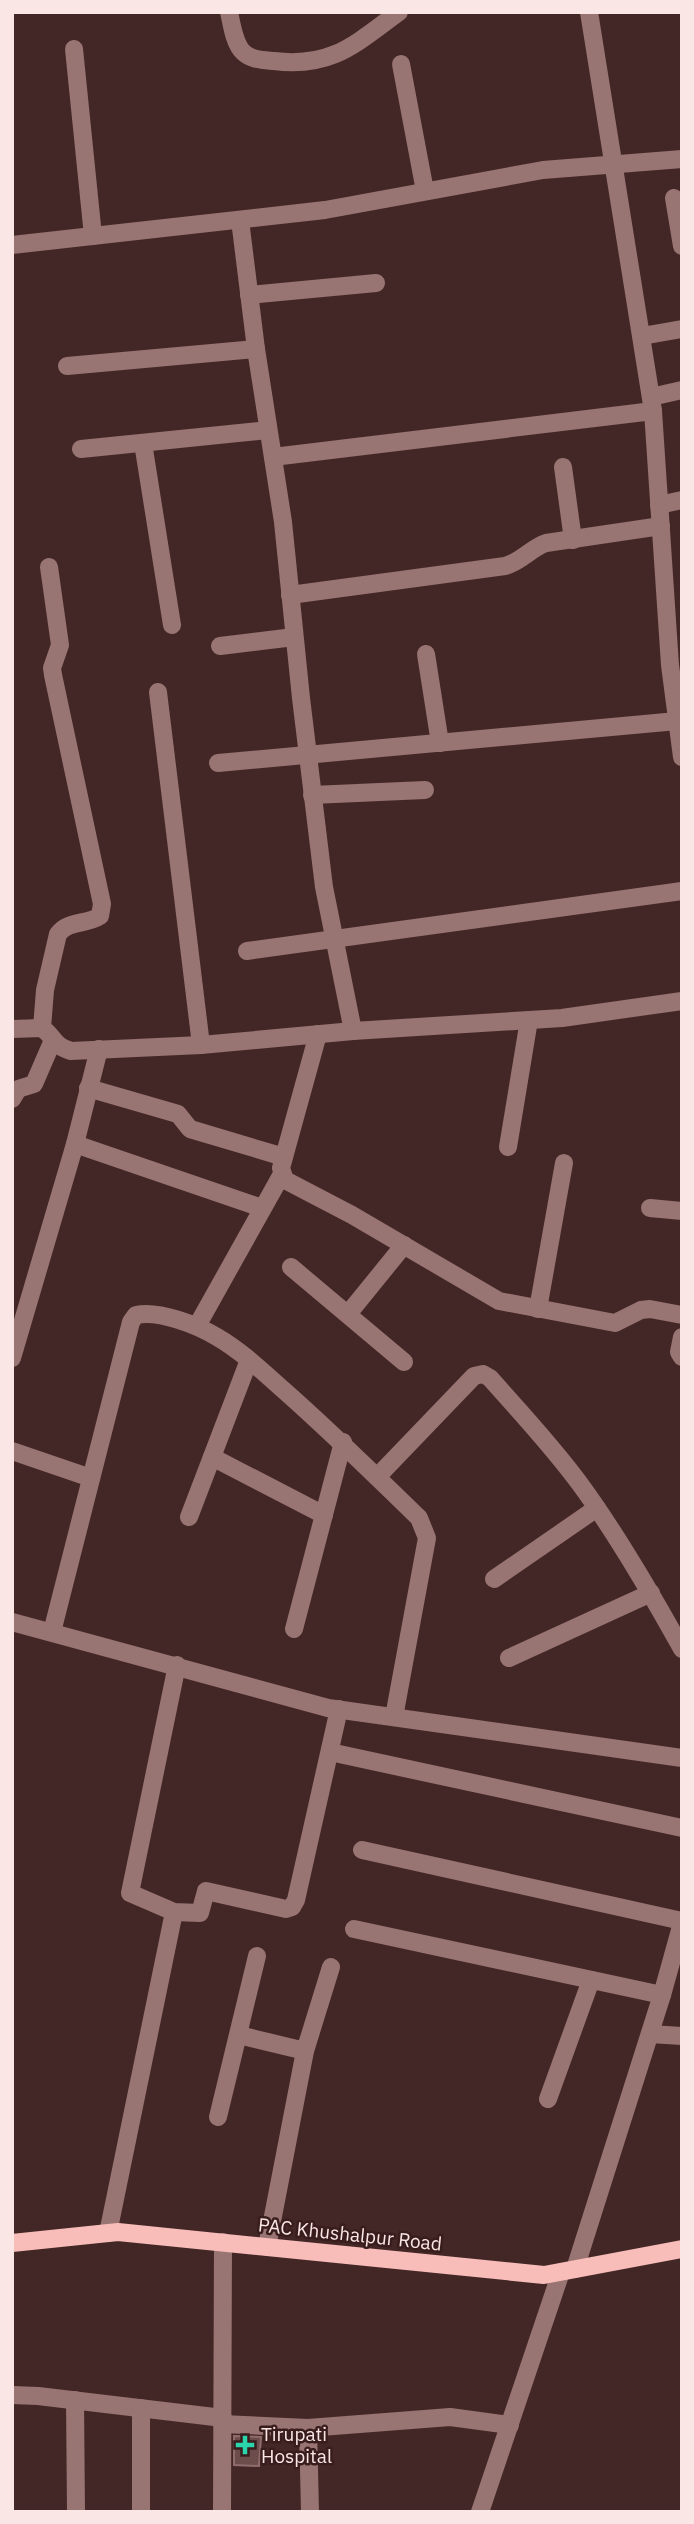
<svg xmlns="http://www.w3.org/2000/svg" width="694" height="2524" viewBox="0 0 694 2524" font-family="'IBM Plex Sans',sans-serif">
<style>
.building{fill:#6d4d4c;stroke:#8f6d6c;stroke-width:2}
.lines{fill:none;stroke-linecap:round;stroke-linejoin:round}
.minor{stroke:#987472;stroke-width:18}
.major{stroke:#f8bcb9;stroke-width:18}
.poi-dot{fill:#2bd5ac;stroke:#381d1c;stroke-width:2.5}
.labels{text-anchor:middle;stroke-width:5;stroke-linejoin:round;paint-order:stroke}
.street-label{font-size:19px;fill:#fae7e5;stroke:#381d1c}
.poi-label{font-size:19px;fill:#fae7e5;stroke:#381d1c;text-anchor:start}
</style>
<rect width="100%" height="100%" fill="#432726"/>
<polygon class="building" points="234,2436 261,2437 259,2466 234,2465"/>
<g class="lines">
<g class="minor">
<path d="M 229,12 C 232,25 234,43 243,52 C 251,60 263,60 274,61 C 332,68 355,44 399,12"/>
<polyline points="589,12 653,411 670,665 682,757"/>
<polyline points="74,49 93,236"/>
<polyline points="401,64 425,191"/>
<polyline points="674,198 682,246"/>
<polyline points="240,220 256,349 283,522 301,698 324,887 353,1031"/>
<polyline points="12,245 325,210 543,170 682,159"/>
<polyline points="249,295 376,283"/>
<polyline points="642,336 682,329"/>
<polyline points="67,366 256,349"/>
<polyline points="651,397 682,390"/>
<polyline points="143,443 172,625"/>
<polyline points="81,449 268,430"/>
<polyline points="273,457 653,411"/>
<polyline points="563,467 573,540"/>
<polyline points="659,505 682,500"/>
<path d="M 290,595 L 505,566 C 521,562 531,548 546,543 L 661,526"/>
<polyline points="220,646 294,637"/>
<polyline points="426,654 440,743"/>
<polyline points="158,692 201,1045"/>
<polyline points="218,763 677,721"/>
<polyline points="312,795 425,790"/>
<polyline points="247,951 682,891"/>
<path d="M 42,1028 L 45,990 L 58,934 C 69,920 86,925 100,916 L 102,904 L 53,675 L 52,668 L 60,645 L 49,567"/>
<path d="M 12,1029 L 42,1028 C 55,1037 53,1046 71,1051 L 201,1045 L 353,1031 L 562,1018 L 682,1001"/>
<polyline points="318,1034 281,1168 285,1180 352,1215 499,1301 615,1323 641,1310 650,1309 682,1315"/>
<polyline points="88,1088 178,1114 190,1129 284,1157"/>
<polyline points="12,1099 18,1089 34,1084 53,1040"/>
<polyline points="75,1144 262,1208"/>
<polyline points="508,1147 529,1020"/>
<polyline points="650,1208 682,1211"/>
<polyline points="291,1267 404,1362"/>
<polyline points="538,1309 564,1163"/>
<polyline points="348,1314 404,1245"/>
<polyline points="197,1326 282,1174"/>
<polyline points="682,1337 679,1352 682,1357"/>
<polyline points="12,1358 75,1144 99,1049"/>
<polyline points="12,1451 91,1478"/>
<polyline points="212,1457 324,1515"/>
<path d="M 377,1477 L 474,1376 L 483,1374 L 490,1378 C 521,1413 553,1447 580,1484 C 618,1536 651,1593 682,1649"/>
<polyline points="189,1517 249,1360"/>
<polyline points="494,1579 597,1508"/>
<polyline points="12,1622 328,1708 682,1758"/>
<polyline points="294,1629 343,1442"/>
<path d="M 52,1632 L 131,1322 L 136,1315 C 159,1310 197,1325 217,1337 C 243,1352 265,1374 288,1394 C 333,1434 376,1476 419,1518 L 427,1538 L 394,1717"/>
<polyline points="509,1658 651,1593"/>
<polyline points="177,1665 130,1893 174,1912 200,1913 206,1891 286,1909 292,1907 296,1900 339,1709"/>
<polyline points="330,1752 682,1828"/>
<polyline points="362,1850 682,1921"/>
<polyline points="354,1929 662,1995"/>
<polyline points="650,2034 682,2036"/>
<polyline points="239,2035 305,2051"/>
<polyline points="548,2099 591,1980"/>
<polyline points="218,2117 257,1956"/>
<polyline points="108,2233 174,1912"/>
<polyline points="267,2247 305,2051 331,1967"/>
<polyline points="575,2269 662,1995 682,1923"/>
<polyline points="12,2395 38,2396 223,2418"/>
<polyline points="75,2400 76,2512"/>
<polyline points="141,2408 141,2512"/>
<polyline points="222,2424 308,2428 450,2417 510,2425"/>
<polyline points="308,2428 310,2512"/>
<polyline points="222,2512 223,2242"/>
<polyline points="480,2512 561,2272"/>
</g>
<polyline class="major" points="12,2243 118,2232 544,2275 682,2249"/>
</g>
<path class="poi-dot" d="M241.5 2434.5h7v7h7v7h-7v7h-7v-7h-7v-7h7z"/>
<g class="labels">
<g class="street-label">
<text transform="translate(350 2234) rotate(6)" y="7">PAC Khushalpur Road</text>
</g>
<g class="poi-label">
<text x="261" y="2441">Tirupati<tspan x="261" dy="22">Hospital</tspan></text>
</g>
</g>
<rect width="694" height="2524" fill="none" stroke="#fae7e5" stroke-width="28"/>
</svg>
